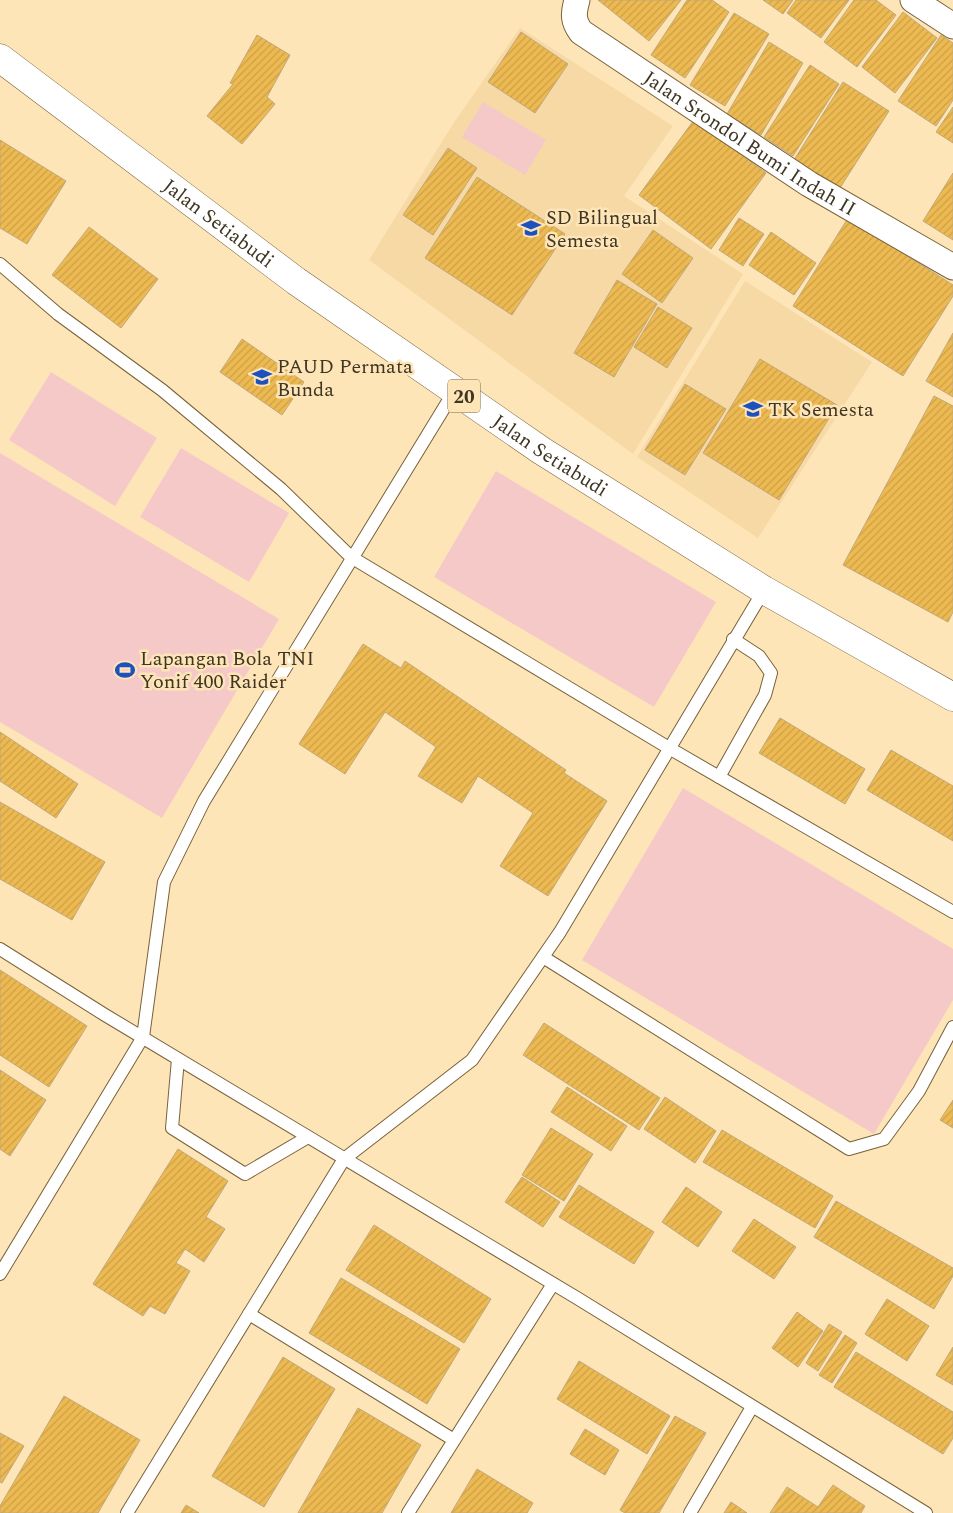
<svg xmlns="http://www.w3.org/2000/svg" width="953" height="1513" viewBox="0 0 953 1513" font-family="Spectral,serif">
<style>
.built{fill:#f6d9a5}
.green{fill:#f5c9c7}
.building{fill:url(#building-hatch);stroke:#c0a87c}
.lines{fill:none;stroke-linecap:round;stroke-linejoin:round}
.service-casing{stroke:#786238;stroke-width:14}
.minor-casing{stroke:#786238;stroke-width:27}
.trunk-casing{stroke:#786238;stroke-width:29}
.service{stroke:#fff;stroke-width:12}
.minor{stroke:#fff;stroke-width:25}
.trunk{stroke:#fff;stroke-width:28}
.labels{text-anchor:middle;stroke-width:5;stroke-linejoin:round;paint-order:stroke}
.shield{fill:#fee5b8;stroke:#786a50;stroke-width:1}
.shield-label{font-size:19px;font-weight:bold;fill:#3f3523}
.street-label{font-size:20px;fill:#3f3523;stroke:#fee5b8}
.poi-label{font-size:20px;fill:#3f3523;stroke:#fee5b8;text-anchor:start}
</style>
<defs>
<pattern id="building-hatch" width="6" height="6" patternUnits="userSpaceOnUse" patternTransform="scale(1.25)"><rect width="6" height="6" fill="#edba52"/><path d="M-1 1l2-2M0 6l6-6M5 7l2-2" fill="none" stroke="#cca047"/></pattern>
</defs>
<rect width="100%" height="100%" fill="#fee5b8"/>
<g class="built">
<polygon points="520,28 673,126 624,196 743,274 633,454 369,260 453,124"/>
<polygon points="745,281 872,362 758,538 637,457"/>
</g>
<g class="green">
<polygon points="483,102 546,140 525,175 462,137"/>
<polygon points="51,372 157,438 115,506 9,440"/>
<polygon points="181,448 289,513 249,582 140,517"/>
<polygon points="0,453 279,619 162,818 0,722"/>
<polygon points="496,471 716,602 654,707 434,577"/>
<polygon points="683,788 953,949 953,1000 874,1134 582,960"/>
</g>
<g class="building">
<polygon points="598,0 681,0 649,41"/>
<polygon points="687,0 712,0 729,12 685,78 651,55"/>
<polygon points="763,0 793,0 783,14"/>
<polygon points="796,0 849,0 821,38 787,13"/>
<polygon points="854,0 876,0 896,15 857,67 824,42"/>
<polygon points="903,12 937,38 895,93 862,67"/>
<polygon points="734,13 769,34 725,106 690,85"/>
<polygon points="521,32 568,64 535,113 488,82"/>
<polygon points="257,35 290,55 267,97 275,104 242,144 207,116 233,84 230,83"/>
<polygon points="941,35 953,43 953,100 936,126 898,101"/>
<polygon points="769,42 803,63 761,135 727,114"/>
<polygon points="810,65 839,84 793,156 764,137"/>
<polygon points="843,82 889,111 838,191 792,163"/>
<polygon points="953,107 953,143 936,132"/>
<polygon points="694,120 766,173 711,249 639,195"/>
<polygon points="0,140 66,181 27,244 0,228"/>
<polygon points="448,148 477,168 433,235 403,215"/>
<polygon points="953,173 953,240 923,221"/>
<polygon points="477,177 565,234 512,315 425,258"/>
<polygon points="739,218 764,234 743,266 719,250"/>
<polygon points="848,218 953,285 953,296 903,376 793,306"/>
<polygon points="89,227 158,279 121,328 52,275"/>
<polygon points="653,230 693,258 662,303 622,274"/>
<polygon points="771,232 816,263 794,295 749,265"/>
<polygon points="617,280 657,304 614,377 574,353"/>
<polygon points="658,307 692,328 667,368 634,347"/>
<polygon points="953,333 953,397 926,381"/>
<polygon points="242,339 304,382 282,415 220,372"/>
<polygon points="760,359 837,405 779,500 703,453"/>
<polygon points="685,384 726,409 685,475 645,450"/>
<polygon points="934,396 953,406 953,612 948,622 843,565"/>
<polygon points="363,644 401,668 405,661 566,770 564,773 607,801 548,896 500,866 533,813 478,776 462,803 418,776 436,747 385,712 345,774 299,744"/>
<polygon points="780,718 865,769 845,804 759,753"/>
<polygon points="0,732 78,784 56,818 0,781"/>
<polygon points="891,750 953,786 953,841 867,790"/>
<polygon points="0,802 105,862 72,920 0,879"/>
<polygon points="0,970 87,1026 49,1087 0,1055"/>
<polygon points="544,1023 660,1098 639,1130 523,1055"/>
<polygon points="0,1070 46,1100 10,1156 0,1149"/>
<polygon points="567,1087 627,1126 611,1151 551,1112"/>
<polygon points="665,1097 716,1131 695,1163 644,1129"/>
<polygon points="953,1100 953,1128 940,1120"/>
<polygon points="551,1128 593,1154 564,1201 522,1175"/>
<polygon points="722,1130 833,1196 815,1228 703,1162"/>
<polygon points="178,1149 228,1181 206,1217 225,1229 204,1262 185,1249 176,1263 190,1271 165,1314 150,1306 143,1316 93,1284"/>
<polygon points="522,1177 560,1202 543,1227 505,1202"/>
<polygon points="579,1185 654,1232 634,1264 559,1217"/>
<polygon points="686,1187 722,1212 698,1247 662,1222"/>
<polygon points="836,1201 953,1268 953,1276 934,1309 814,1237"/>
<polygon points="754,1219 796,1247 774,1279 732,1251"/>
<polygon points="374,1225 491,1299 464,1343 346,1270"/>
<polygon points="341,1278 460,1349 427,1404 309,1333"/>
<polygon points="887,1299 929,1326 907,1361 865,1334"/>
<polygon points="797,1312 823,1331 798,1367 772,1348"/>
<polygon points="829,1324 842,1332 818,1371 806,1363"/>
<polygon points="845,1335 857,1343 832,1383 819,1375"/>
<polygon points="953,1347 953,1385 936,1375"/>
<polygon points="856,1352 953,1412 953,1438 943,1454 834,1387"/>
<polygon points="283,1357 335,1389 264,1507 212,1476"/>
<polygon points="579,1361 670,1416 647,1454 557,1399"/>
<polygon points="64,1396 140,1440 98,1513 0,1513 0,1506"/>
<polygon points="358,1408 421,1445 382,1513 298,1513"/>
<polygon points="675,1416 706,1433 659,1513 625,1513 620,1510"/>
<polygon points="585,1429 619,1450 605,1475 570,1454"/>
<polygon points="0,1433 24,1446 2,1483 0,1482"/>
<polygon points="477,1469 533,1503 527,1513 451,1513"/>
<polygon points="833,1485 865,1506 861,1513 770,1513 787,1487 818,1507"/>
<polygon points="731,1502 747,1513 724,1513"/>
<polygon points="186,1505 199,1513 181,1513"/>
</g>
<g class="lines">
<defs>
<g id="service">
<polyline points="0,264 58,314 162,390 281,489 351,557 669,748 953,912"/>
<polyline points="719,777 765,695 771,673 759,656 733,639"/>
<polyline points="0,949 105,1015 577,1298 926,1513"/>
<polyline points="543,957 849,1149 884,1139 919,1091 953,1027"/>
<polyline points="178,1059 172,1128 245,1174 308,1137"/>
<polyline points="0,1274 143,1037 164,882 204,801 455,390"/>
<polyline points="249,1314 454,1440"/>
<polyline points="127,1513 344,1159 472,1060 560,932 764,590"/>
<polyline points="408,1513 553,1284"/>
<polyline points="690,1513 752,1407"/>
</g>
<g id="minor">
<path id="s1" d="M 577,0 C 573,14 573,21 581,32 L 809,184 L 953,267"/>
<polyline points="913,0 953,26"/>
</g>
<g id="trunk">
<path id="s2" d="M 0,58 L 296,281 L 542,451 L 764,590 L 953,697"/>
</g>
</defs>
<use href="#service" class="service-casing"/>
<use href="#minor" class="minor-casing"/>
<use href="#trunk" class="trunk-casing"/>
<use href="#service" class="service"/>
<use href="#minor" class="minor"/>
<use href="#trunk" class="trunk"/>
</g>
<defs>
<symbol id="school-bare" viewBox="-9 -9 18 18"><path d="M0-5L7-2L0 1L-7-2ZM-4 1L0 2.5L4 1V4Q0 6-4 4Z" fill="#1d52be" stroke="#fee5b8" stroke-width="2.5" paint-order="stroke"/></symbol>
<symbol id="stadium-bare" viewBox="-9 -9 18 18"><path d="M0-5a6.5 5 0 1 0 0 10a6.5 5 0 1 0 0-10ZM-3.5-1.8h7v3.6h-7Z" fill="#1d52be" stroke="#fee5b8" stroke-width="2.5" paint-order="stroke"/></symbol>
</defs>
<g fill-rule="evenodd">
<use href="#school-bare" x="517" y="214" width="28" height="28"/>
<use href="#school-bare" x="248" y="363" width="28" height="28"/>
<use href="#school-bare" x="739" y="395" width="28" height="28"/>
<use href="#stadium-bare" x="111" y="656" width="28" height="28"/>
</g>
<g class="labels">
<rect class="shield" x="448" y="379.5" width="32" height="33" rx="4"/>
<g class="shield-label">
<text x="464" y="403">20</text>
</g>
<g class="street-label">
<text dy="7" stroke="none"><textPath href="#s1" startOffset="236">Jalan Srondol Bumi Indah II</textPath></text>
<text dy="7" stroke="none"><textPath href="#s2" startOffset="274">Jalan Setiabudi</textPath></text>
<text dy="7" stroke="none"><textPath href="#s2" startOffset="679">Jalan Setiabudi</textPath></text>
</g>
<g class="poi-label">
<text x="546" y="224">SD Bilingual<tspan x="546" dy="23">Semesta</tspan></text>
<text x="277" y="373">PAUD Permata<tspan x="277" dy="23">Bunda</tspan></text>
<text x="768" y="416">TK Semesta</text>
<text x="140" y="665">Lapangan Bola TNI<tspan x="140" dy="23">Yonif 400 Raider</tspan></text>
</g>
</g>
</svg>
